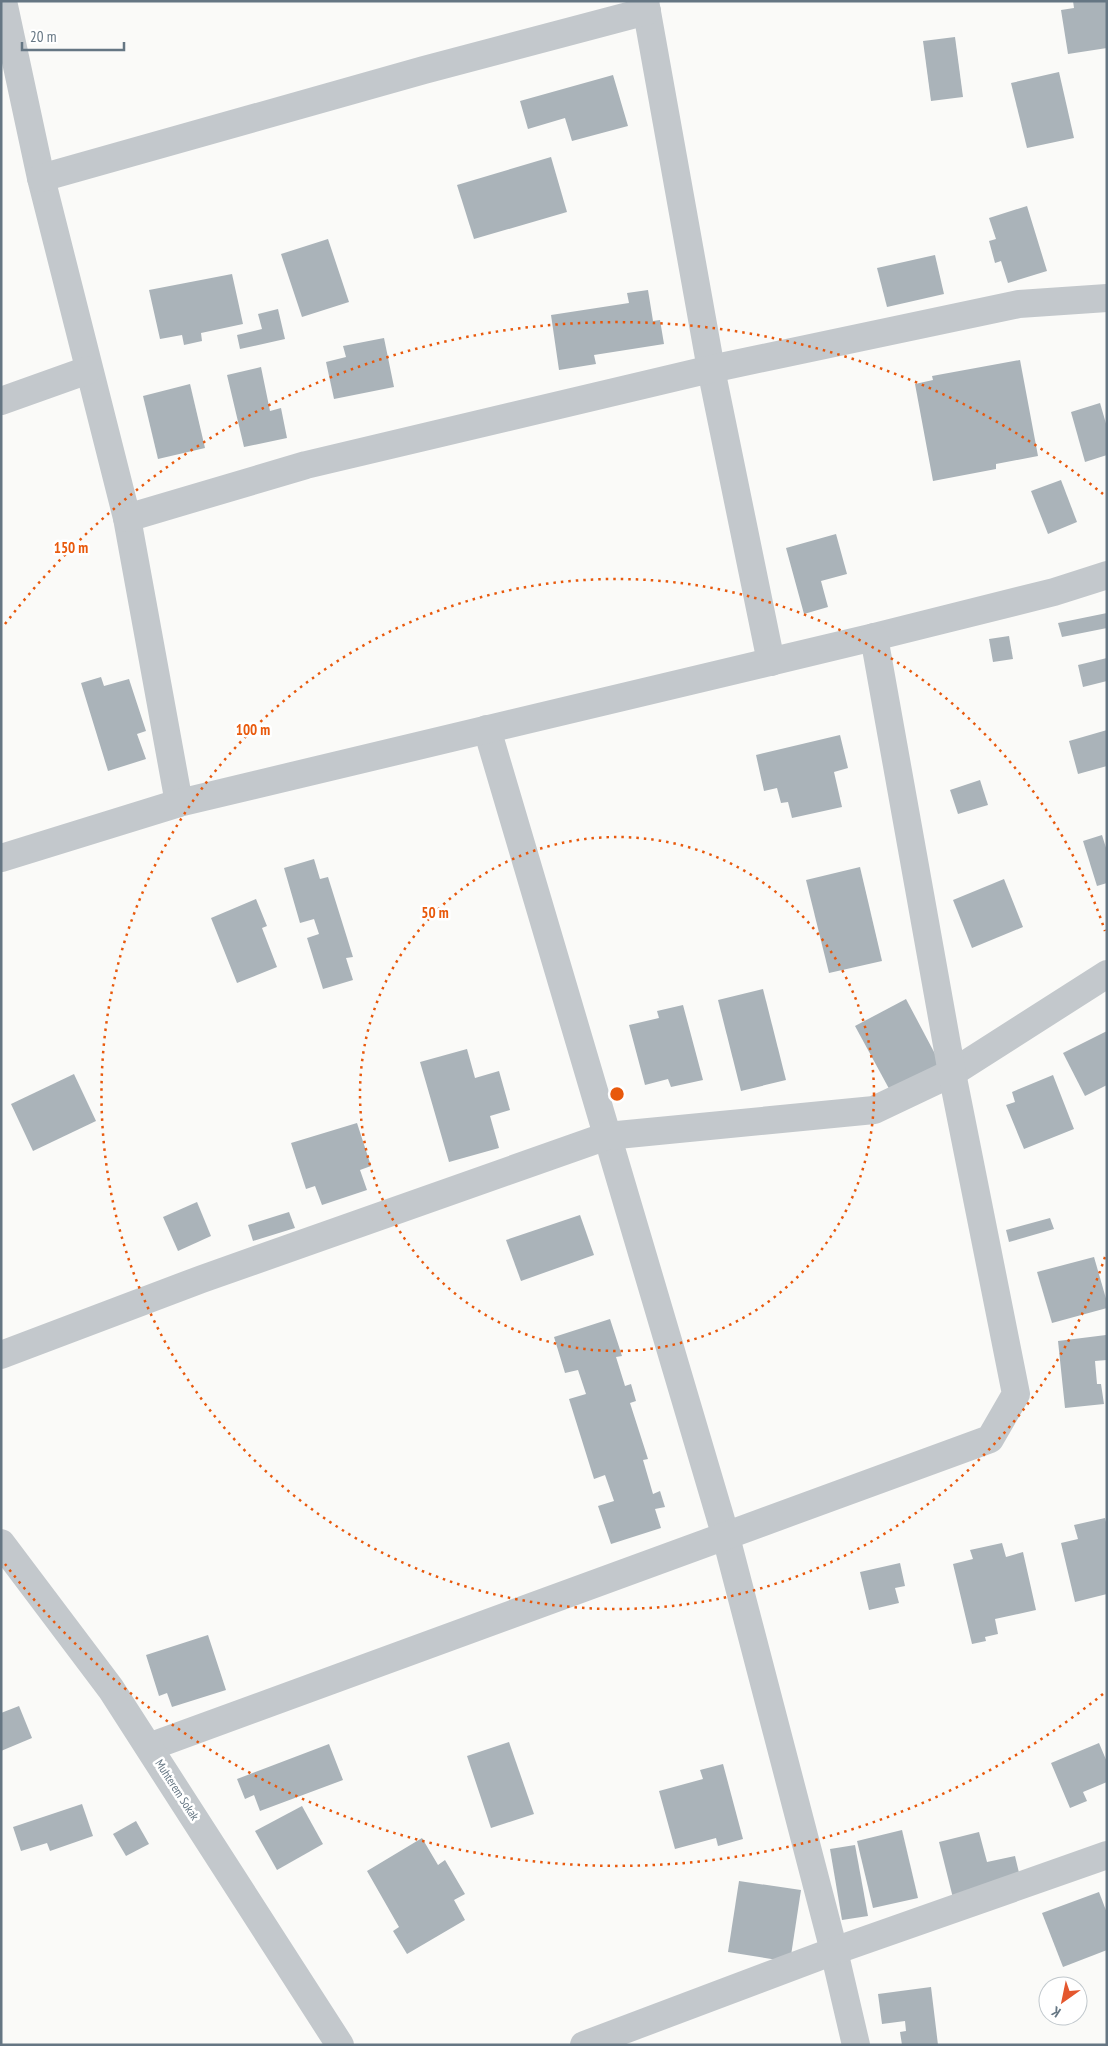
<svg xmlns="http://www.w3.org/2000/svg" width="1108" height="2046" viewBox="0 0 1108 2046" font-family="'PT Sans Narrow',sans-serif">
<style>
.building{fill:#aab3b9}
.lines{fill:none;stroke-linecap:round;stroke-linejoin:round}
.minor{stroke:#c3c8cc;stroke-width:28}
.tertiary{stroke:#c3c8cc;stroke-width:28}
.ring{fill:none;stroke:#e8590c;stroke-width:2.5;stroke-dasharray:2.5 5}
.labels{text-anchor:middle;stroke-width:5;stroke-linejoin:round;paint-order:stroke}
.street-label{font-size:12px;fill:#657683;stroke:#fff}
.centre{fill:#e8590c;stroke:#fff;stroke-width:2.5}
.ring-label{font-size:15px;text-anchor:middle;font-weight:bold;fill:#e8590c;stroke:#fff;stroke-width:5;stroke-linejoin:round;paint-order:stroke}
</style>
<rect width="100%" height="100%" fill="#fafaf8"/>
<g class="building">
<polygon points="1073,1 1107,1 1107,48 1068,54 1061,10 1074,8"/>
<polygon points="955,37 963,97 931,101 923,41"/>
<polygon points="1059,72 1074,138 1027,148 1011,83"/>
<polygon points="613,75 628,126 572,141 565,118 528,129 520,101"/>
<polygon points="551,157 567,212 474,239 457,185"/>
<polygon points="1027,206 1047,271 1008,283 1001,261 995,263 989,241 996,239 989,218"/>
<polygon points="328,239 349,302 302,317 281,254"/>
<polygon points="935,255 944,294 887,307 877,268"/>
<polygon points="232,274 243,324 201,333 202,341 184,345 182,335 160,339 149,290"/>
<polygon points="648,290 653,321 660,320 664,344 594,355 596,364 559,370 551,315 629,303 627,293"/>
<polygon points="278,309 285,339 240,349 237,335 262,329 258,314"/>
<polygon points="384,338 394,387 334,399 326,362 346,357 343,346"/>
<polygon points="1020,360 1038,456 996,464 996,469 933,481 915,384 933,380 932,376"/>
<polygon points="261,367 270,411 281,408 287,438 244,447 227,375"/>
<polygon points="190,384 205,448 158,459 143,396"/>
<polygon points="1100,403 1107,427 1107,455 1085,462 1071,412"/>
<polygon points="1061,480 1077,522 1048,534 1031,491"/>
<polygon points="836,534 847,574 821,581 828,607 804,614 786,548"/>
<polygon points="1107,613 1107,628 1062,637 1058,623"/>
<polygon points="1009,636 1013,659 993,662 989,639"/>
<polygon points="1107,658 1107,681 1083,687 1078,665"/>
<polygon points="101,677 104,686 129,679 146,731 137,734 146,759 108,771 81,683"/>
<polygon points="1107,730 1107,766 1078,774 1069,741"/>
<polygon points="840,735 848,768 834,772 842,807 792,818 788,802 781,803 777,788 764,791 756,755"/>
<polygon points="980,780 988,805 958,814 950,790"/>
<polygon points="1102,835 1107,851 1107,883 1097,886 1083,841"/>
<polygon points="314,859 320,879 328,877 353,957 346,958 353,980 323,989 307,938 319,934 314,919 300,923 284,868"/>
<polygon points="860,867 882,961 829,973 806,880"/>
<polygon points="1004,879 1023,927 972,948 953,900"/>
<polygon points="256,899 267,926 262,928 277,967 237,983 211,918"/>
<polygon points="763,989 786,1080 741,1091 718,1000"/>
<polygon points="906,999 943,1069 893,1096 855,1026"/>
<polygon points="683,1005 703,1080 671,1087 668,1079 645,1085 629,1025 659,1018 657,1011"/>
<polygon points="1107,1031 1107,1085 1085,1096 1063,1053"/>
<polygon points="467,1049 475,1078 499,1071 510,1110 490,1116 499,1148 449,1162 420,1062"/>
<polygon points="74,1074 96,1121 33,1151 11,1104"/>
<polygon points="1053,1075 1074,1129 1024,1149 1006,1105 1015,1102 1012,1092"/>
<polygon points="357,1123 371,1166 360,1170 367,1190 322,1205 315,1186 306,1189 291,1143"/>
<polygon points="197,1202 211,1236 178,1251 163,1217"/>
<polygon points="289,1212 295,1228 253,1241 248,1225"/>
<polygon points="580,1215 594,1255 521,1281 506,1240"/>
<polygon points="1050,1218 1054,1229 1009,1242 1006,1230"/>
<polygon points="1094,1257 1107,1302 1107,1308 1052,1323 1037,1272"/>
<polygon points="610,1319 622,1356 616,1357 625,1386 631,1384 636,1401 630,1403 648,1459 643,1460 653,1494 660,1491 665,1507 655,1509 661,1528 611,1544 598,1506 614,1501 605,1475 594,1479 569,1399 586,1394 578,1370 565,1373 554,1337"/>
<polygon points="1106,1335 1107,1360 1095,1361 1097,1384 1101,1384 1104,1404 1065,1408 1058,1341"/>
<polygon points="1105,1518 1107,1526 1107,1594 1075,1602 1061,1543 1078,1539 1074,1525"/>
<polygon points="1002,1543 1006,1557 1023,1552 1036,1610 995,1619 998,1634 985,1637 986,1641 972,1644 953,1564 973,1559 970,1550"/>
<polygon points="900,1563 905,1586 895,1588 899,1603 869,1610 860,1572"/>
<polygon points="208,1635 226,1690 172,1707 167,1693 159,1696 146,1655"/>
<polygon points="19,1706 32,1738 1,1751 1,1713"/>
<polygon points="509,1742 534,1814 491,1828 467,1756"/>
<polygon points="1099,1743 1107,1762 1107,1782 1083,1792 1087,1801 1070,1808 1051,1763"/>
<polygon points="329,1744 343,1780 260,1811 254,1795 245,1799 237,1779"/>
<polygon points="723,1764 743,1839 718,1846 716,1838 675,1849 659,1791 703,1779 700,1770"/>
<polygon points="82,1804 93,1836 50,1851 47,1843 21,1851 13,1827"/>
<polygon points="302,1806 323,1844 277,1870 255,1831"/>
<polygon points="136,1821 149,1844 126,1856 113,1834"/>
<polygon points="902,1830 918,1898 873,1908 857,1841"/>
<polygon points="979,1832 987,1862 1015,1856 1021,1881 953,1898 939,1842"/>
<polygon points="422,1838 438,1865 445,1860 465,1894 454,1900 465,1920 407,1954 393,1931 399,1927 367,1871"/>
<polygon points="855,1845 868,1916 842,1920 830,1849"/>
<polygon points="739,1881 801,1890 790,1962 728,1952"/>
<polygon points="1099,1892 1107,1913 1107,1950 1063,1967 1042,1913"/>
<polygon points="931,1987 938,2045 902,2045 900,2032 906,2031 905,2021 882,2024 878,1994"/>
</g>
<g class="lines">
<g class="minor">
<polyline points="3,1 41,178 127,518 179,803"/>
<polyline points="645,1 711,369 771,662"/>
<polyline points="41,178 424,70 647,11"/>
<polyline points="1,401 88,370"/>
<polyline points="127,518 306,465 711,369 1019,304 1107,298"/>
<polyline points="487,729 726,1537 834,1951 856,2045"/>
<polyline points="1,858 179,803 874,637 1054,592 1107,575"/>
<polyline points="1,1355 202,1279 607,1136 874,1110 952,1073 1107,974"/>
<polyline points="149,1747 990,1439 1016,1394 952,1073 874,637"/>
<polyline points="584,2045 834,1951 1107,1855"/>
</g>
<polyline class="tertiary" points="1,1543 111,1689 340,2045"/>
</g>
<g class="ring">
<circle cx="617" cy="1094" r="257"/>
<path d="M1105 1257A515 515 0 1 1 1105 931"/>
<path d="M1103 1694A772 772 0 0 1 5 1564M5 624A772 772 0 0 1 1103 494"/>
</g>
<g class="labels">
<g class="street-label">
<text transform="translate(177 1790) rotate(57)" y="4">Muhterem Sokak</text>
</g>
</g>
<circle cx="617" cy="1094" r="8" class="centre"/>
<g class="ring-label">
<text x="71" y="553">150 m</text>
<text x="253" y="735">100 m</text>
<text x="435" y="918">50 m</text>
</g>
<rect width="1108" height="2046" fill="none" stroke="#657683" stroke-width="5"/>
<g transform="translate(1063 2001) rotate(213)"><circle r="24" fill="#ffffff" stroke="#c1c8cd"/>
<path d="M0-4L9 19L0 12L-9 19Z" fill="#e4572e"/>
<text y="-8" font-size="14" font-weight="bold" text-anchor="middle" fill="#657683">K</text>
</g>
<path d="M22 42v8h102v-8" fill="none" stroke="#657683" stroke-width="2.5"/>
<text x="30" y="42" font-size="15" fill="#657683" stroke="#ffffff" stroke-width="4" paint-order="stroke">20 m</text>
</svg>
